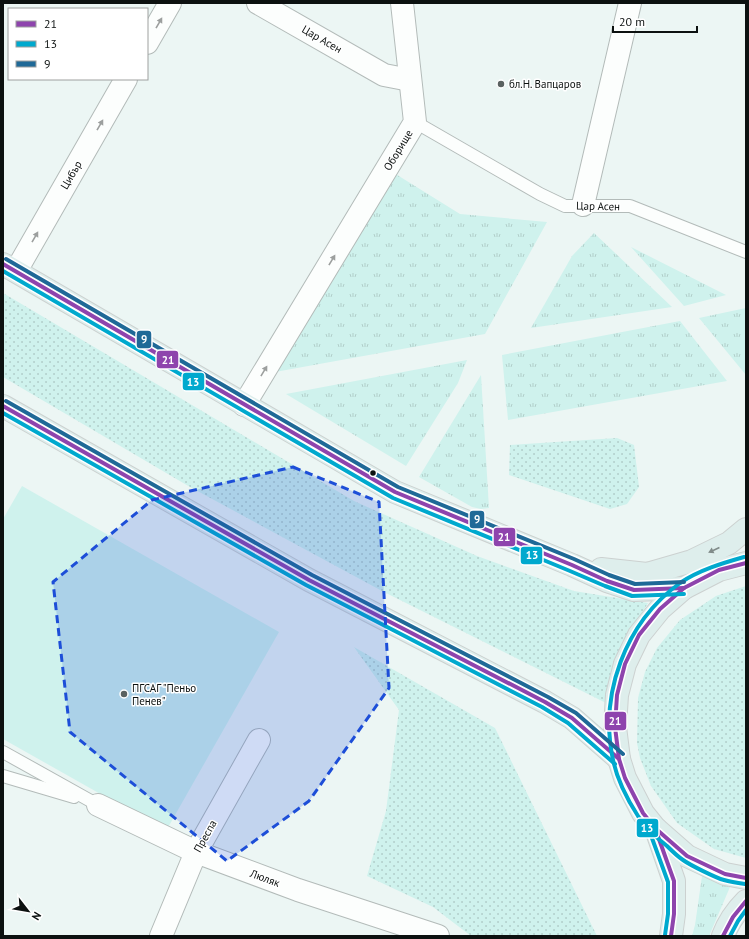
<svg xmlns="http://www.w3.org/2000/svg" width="749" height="939" viewBox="0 0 749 939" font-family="'PT Sans',sans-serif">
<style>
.grass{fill:url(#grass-tufts)}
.park{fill:url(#park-dots)}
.pitch{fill:#cff2ed}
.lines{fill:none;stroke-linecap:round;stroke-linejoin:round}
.service-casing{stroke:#b3bbb9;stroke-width:14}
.minor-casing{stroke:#b3bbb9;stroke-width:24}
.primary-casing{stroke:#ccd1d0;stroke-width:24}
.service{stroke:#fcfefd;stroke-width:12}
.minor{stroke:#fcfefd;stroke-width:22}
.primary{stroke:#deeeec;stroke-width:22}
.bus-1-casing{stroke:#fff;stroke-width:7}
.bus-2-casing{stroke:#fff;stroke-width:7}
.bus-3-casing{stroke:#fff;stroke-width:7}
.bus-1{stroke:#8e44ad;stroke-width:4}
.bus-2{stroke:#00a9ce;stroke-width:4}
.bus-3{stroke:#1f6997;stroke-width:4}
.oneway{fill:#9c9f9e}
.oneway2{fill:#808b89}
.marked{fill:#1d4ed8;fill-opacity:0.2;stroke:#1d4ed8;stroke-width:3;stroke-dasharray:8 5;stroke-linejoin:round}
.poi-dot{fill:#5a6160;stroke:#fff;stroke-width:1.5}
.bus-dot{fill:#0c1110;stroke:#fff;stroke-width:1.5}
.labels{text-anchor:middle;stroke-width:3;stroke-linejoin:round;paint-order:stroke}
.street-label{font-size:11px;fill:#0c1110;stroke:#fff}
.poi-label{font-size:11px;fill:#0c1110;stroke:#fff;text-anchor:start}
.line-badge{stroke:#fff;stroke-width:1.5}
.badge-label{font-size:11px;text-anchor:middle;font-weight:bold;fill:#fff}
</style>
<defs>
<pattern id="grass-tufts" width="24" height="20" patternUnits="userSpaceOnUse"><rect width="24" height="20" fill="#cff2ed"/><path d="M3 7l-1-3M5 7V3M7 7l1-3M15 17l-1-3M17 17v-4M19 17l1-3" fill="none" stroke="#b1ceca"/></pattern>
<pattern id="park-dots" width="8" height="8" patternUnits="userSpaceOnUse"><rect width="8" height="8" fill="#cff2ed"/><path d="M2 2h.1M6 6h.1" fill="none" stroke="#b1ceca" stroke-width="1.8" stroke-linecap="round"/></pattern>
</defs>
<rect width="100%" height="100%" fill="#ecf6f4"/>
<g class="grass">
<polygon points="386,168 460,214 547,222 485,334 264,374"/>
<polygon points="594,233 672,307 531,328 572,256"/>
<polygon points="631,247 726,295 684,306"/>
<polygon points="746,308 746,375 699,318"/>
<polygon points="680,321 727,381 508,420 502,355"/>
<polygon points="467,360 458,383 406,466 286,394"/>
<polygon points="481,375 489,508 481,509 472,507 419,477"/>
<polygon points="702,876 730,887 709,936 692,936 695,925"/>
</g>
<g class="park">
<polygon points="3,293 354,501 477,556 574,591 648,603 616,656 610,705 382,591 190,487 3,377"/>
<polygon points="617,438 634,445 639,487 627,504 610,509 509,475 510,445"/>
<polygon points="746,586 746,858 714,849 677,823 651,786 640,758 637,743 638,698 645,672 657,648 680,620 716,596"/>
<polygon points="354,647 495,728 597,936 471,936 433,907 367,876 386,811 399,710"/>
</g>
<polygon class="pitch" points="22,486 279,632 166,831 3,739 3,519"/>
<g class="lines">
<defs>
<g id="service">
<polyline points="415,122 540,194 565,206 630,206 746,252"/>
<polyline points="3,752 98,805"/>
<polyline points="3,776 74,797"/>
</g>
<g id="minor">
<polyline points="258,3 384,75 410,80"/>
<polyline points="147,43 170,3"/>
<polyline points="583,205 630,3"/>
<polyline points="16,271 126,79"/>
<polyline points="244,405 415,122 402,3"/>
<polyline points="98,805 196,852 298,890 438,936"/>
<polyline points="161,936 196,852 259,740"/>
</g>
<g id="primary">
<polyline points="3,264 395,492 572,565 607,581 634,590 684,588"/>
<polyline points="3,406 309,580 545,702 572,718 619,759"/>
<polyline points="746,563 719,570 684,588 660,609 639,635 625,664 617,695 615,727 619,759 625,778 643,813 655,828 687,856 725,874 746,878"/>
<polyline points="601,569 647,574 692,561 729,543 746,529"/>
<polyline points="656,829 674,881 674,914 671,936"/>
<path d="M 723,936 C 728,923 736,911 746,901"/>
</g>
</defs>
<use href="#service" class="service-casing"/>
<use href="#minor" class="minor-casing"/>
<use href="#primary" class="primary-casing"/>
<use href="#service" class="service"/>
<use href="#minor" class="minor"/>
<use href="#primary" class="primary"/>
<defs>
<g id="bus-1">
<polyline points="3,264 395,492 572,565 607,581 634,590 684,588"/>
<polyline points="3,406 309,580 545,702 572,718 619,759"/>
<polyline points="746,563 719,570 684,588 660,609 639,635 625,664 617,695 615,727 619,759 625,778 643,813 655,828 687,856 725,874 746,878"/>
<polyline points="655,828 674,881 674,914 671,936"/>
<polyline points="723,936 733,917 746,901"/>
</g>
<g id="bus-2">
<polyline points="3,271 393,498 570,571 605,586 632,596 684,594"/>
<polyline points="3,413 306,585 542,707 568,723 615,764"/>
<path d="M 744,557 C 723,563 699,570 680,583 C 625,623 599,694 613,760 C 617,779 627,799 638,816 C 645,828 656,837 667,846 C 672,851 677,856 683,860 C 690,865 716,878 724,880 C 731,882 738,883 745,884"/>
<polyline points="649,830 668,882 668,914 665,935"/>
<polyline points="730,936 738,921 746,910"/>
</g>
<g id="bus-3">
<polyline points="6,259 398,487 574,559 609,575 635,584 684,582"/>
<polyline points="6,401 312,575 548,697 576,713 623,754"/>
</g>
</defs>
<use href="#bus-1" class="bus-1-casing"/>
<use href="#bus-2" class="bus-2-casing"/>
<use href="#bus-3" class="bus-3-casing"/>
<use href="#bus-1" class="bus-1"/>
<use href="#bus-2" class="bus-2"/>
<use href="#bus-3" class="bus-3"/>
</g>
<defs><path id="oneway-solid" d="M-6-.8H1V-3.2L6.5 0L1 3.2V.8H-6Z"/></defs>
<g class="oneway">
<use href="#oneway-solid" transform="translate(159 23) rotate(-60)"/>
<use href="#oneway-solid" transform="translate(100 125) rotate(-60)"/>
<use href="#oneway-solid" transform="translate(35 237) rotate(-60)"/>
<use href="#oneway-solid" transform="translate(332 260) rotate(-59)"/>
<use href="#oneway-solid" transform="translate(264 371) rotate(-59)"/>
</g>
<use class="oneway2" href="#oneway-solid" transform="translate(714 550) rotate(155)"/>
<path class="marked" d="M 293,467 L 379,502 L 389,688 L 309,801 L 227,861 L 70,732 L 53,582 L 152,500 Z"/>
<g class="poi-dot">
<circle cx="501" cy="84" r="4"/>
<circle cx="124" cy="694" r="4"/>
</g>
<circle class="bus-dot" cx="373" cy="473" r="3.5"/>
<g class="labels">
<g class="street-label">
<text transform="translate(322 39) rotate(30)" y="4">Цар Асен</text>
<text transform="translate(398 150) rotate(-59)" y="4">Оборище</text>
<text transform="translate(71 175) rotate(-60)" y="4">Цибър</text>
<text transform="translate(598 206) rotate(1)" y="4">Цар Асен</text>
<text transform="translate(205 836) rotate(-61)" y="4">Преспа</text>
<text transform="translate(265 878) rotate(20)" y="4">Люляк</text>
</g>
<g class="poi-label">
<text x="509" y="88">бл.Н. Вапцаров</text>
<text x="132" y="692">ПГСАГ "Пеньо<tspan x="132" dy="13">Пенев"</tspan></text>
</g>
</g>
<g class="line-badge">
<rect x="136" y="330" width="16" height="19" rx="4" fill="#1f6997"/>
<rect x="156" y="350" width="23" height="19" rx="4" fill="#8e44ad"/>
<rect x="182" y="372" width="23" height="19" rx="4" fill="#00a9ce"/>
<rect x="469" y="510" width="16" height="19" rx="4" fill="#1f6997"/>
<rect x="493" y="527" width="23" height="20" rx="4" fill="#8e44ad"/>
<rect x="520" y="546" width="23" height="19" rx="4" fill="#00a9ce"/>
<rect x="604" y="711" width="23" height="20" rx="4" fill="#8e44ad"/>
<rect x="636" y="818" width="23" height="20" rx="4" fill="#00a9ce"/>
</g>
<g class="badge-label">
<text x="144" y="343">9</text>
<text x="168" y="364">21</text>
<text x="193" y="386">13</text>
<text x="477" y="523">9</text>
<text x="504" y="541">21</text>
<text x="532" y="559">13</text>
<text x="615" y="725">21</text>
<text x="647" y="832">13</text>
</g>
<rect width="749" height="939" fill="none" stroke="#0c1110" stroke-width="8"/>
<rect x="8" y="8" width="140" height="72" fill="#ffffff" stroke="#9ea09f"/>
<rect x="16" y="21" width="20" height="6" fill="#8e44ad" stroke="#9ea09f"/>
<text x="44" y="28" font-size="12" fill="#0c1110">21</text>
<rect x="16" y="41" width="20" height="6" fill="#00a9ce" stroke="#9ea09f"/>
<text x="44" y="48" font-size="12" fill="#0c1110">13</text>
<rect x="16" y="61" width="20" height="6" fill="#1f6997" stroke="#9ea09f"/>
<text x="44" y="68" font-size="12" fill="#0c1110">9</text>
<g transform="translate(28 911) rotate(121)" stroke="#ffffff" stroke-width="3" paint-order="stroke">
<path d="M0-3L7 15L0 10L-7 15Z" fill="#0c1110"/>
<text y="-6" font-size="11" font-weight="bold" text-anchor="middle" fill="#0c1110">N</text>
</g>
<path d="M613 26v6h84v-6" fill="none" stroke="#0c1110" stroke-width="2"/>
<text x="619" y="26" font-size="12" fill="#0c1110" stroke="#ffffff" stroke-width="3" paint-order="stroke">20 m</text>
</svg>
